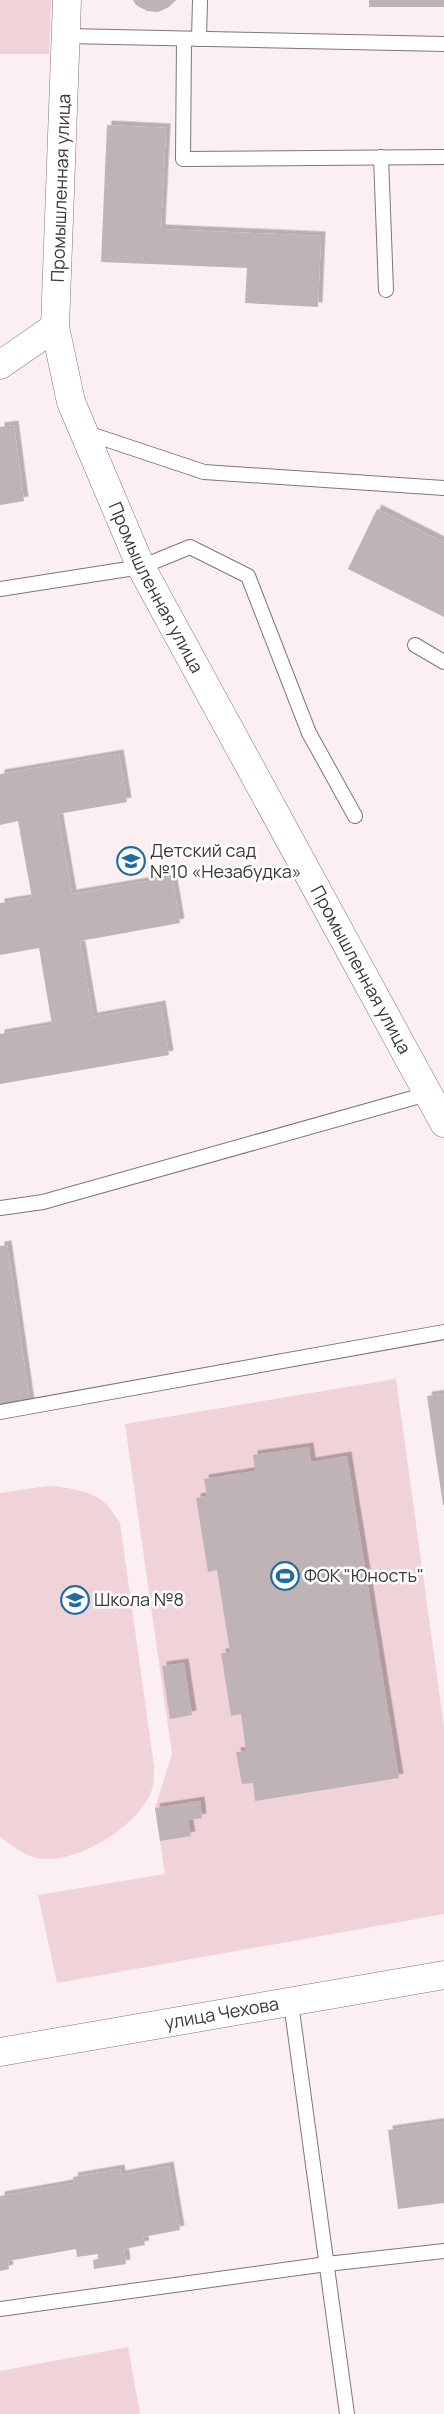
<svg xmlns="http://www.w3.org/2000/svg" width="444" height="2414" viewBox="0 0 444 2414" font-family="Manrope,sans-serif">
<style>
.green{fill:#f0d3d9}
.building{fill:#c0b3b6;filter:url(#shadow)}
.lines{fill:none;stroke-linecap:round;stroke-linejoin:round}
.lane-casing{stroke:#807577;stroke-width:16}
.street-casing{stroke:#807577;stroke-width:29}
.lane{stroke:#fff;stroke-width:14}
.street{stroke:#fff;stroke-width:28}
.labels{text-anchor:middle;stroke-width:5;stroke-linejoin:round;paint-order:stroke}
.street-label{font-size:18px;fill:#3d3839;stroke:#fff}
.poi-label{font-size:18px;fill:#3d3839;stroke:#fff;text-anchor:start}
</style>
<defs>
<filter id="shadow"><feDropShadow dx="4.5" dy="-4.5" stdDeviation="0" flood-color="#0004"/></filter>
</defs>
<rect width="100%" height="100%" fill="#fceff2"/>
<g class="green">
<polygon points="0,0 51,0 49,54 0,54"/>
<polygon points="396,1379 444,1727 444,1914 57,1983 38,1895 165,1874 155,1808 172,1754 125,1424"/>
<path d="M 47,1486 C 66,1487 90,1490 105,1503 C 111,1509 116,1517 120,1523 L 154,1766 C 154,1774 154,1783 152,1789 C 141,1824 80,1862 44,1859 C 27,1858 14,1847 0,1837 L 0,1493 Z"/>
<polygon points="128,2347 140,2414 0,2414 0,2371"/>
</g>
<g class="building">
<polygon points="133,0 176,0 169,7 158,12 147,11 136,5"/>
<rect x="369" y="0" width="75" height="7"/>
<polygon points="107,125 166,128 161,229 321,236 318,307 245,303 247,268 101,262"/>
<polygon points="14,425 24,501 0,505 0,427"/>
<polygon points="377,509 444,543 444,617 348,569"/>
<polygon points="119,754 127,802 58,814 72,894 172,877 180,923 80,941 93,1017 161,1005 169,1055 0,1084 0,1034 52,1025 39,948 0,955 0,903 32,898 18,821 0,825 0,774"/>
<polygon points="7,1245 30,1404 0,1409 0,1246"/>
<polygon points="444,1394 444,1505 443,1505 427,1396"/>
<polygon points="309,1447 311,1462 347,1456 399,1778 255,1801 253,1783 242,1784 236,1752 246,1751 241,1714 231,1716 221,1653 230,1652 217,1570 208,1572 196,1498 207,1496 204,1479 255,1471 253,1455"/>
<polygon points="184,1663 192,1715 170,1719 162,1666"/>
<polygon points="200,1801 202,1818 188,1820 191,1836 160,1841 155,1808"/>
<polygon points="444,2122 444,2203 398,2209 388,2130"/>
<polygon points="169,2166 180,2230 143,2237 145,2245 124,2249 126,2264 94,2269 93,2260 99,2259 98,2254 77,2257 76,2249 8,2261 9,2269 0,2271 0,2196 74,2183 73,2177 120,2169 121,2175"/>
</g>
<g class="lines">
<defs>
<g id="lane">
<polyline points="66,36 444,44"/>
<polyline points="184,39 183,159 444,157"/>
<polyline points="199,39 200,0"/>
<polyline points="381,157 386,290"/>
<polyline points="84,432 204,472 444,488"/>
<polyline points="0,589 141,567 190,547 248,576 309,733 355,816"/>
<polyline points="415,645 444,662"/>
<polyline points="0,1208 43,1202 427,1094"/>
<polyline points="0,1412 444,1332"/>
<polyline points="291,2003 347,2414"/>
<polyline points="0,2309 327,2264 444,2251"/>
</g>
<g id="street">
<path id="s1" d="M 67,0 L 55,327 L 71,402 L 141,567 L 444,1123"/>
<polyline points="0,365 55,327"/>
<path id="s2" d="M 0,2052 L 444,1975"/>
</g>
</defs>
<use href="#lane" class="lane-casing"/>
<use href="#street" class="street-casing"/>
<use href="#lane" class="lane"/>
<use href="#street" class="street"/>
</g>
<defs>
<symbol id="school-ring" viewBox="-11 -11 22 22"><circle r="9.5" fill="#fff" stroke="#206c9f" stroke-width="1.5"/><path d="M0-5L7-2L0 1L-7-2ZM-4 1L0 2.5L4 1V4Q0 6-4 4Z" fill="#206c9f"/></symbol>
<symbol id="stadium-ring" viewBox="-11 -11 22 22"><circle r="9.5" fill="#fff" stroke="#206c9f" stroke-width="1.5"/><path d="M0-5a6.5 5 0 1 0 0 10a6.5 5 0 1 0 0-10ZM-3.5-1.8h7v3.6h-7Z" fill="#206c9f"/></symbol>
</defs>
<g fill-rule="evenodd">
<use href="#school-ring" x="115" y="845" width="32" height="32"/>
<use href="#stadium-ring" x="269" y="1560" width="32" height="32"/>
<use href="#school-ring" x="59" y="1584" width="32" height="32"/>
</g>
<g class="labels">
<g class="street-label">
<text transform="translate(61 188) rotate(-88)" y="6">Промышленная улица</text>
<text dy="6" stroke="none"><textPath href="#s1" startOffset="608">Промышленная улица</textPath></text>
<text dy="6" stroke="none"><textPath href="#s1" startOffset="1042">Промышленная улица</textPath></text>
<text dy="6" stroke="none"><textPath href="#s2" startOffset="225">улица Чехова</textPath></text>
</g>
<g class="poi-label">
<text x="150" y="857">Детский сад<tspan x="150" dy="21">№10 «Незабудка»</tspan></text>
<text x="304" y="1582">ФОК "Юность"</text>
<text x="94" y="1606">Школа №8</text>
</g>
</g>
</svg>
